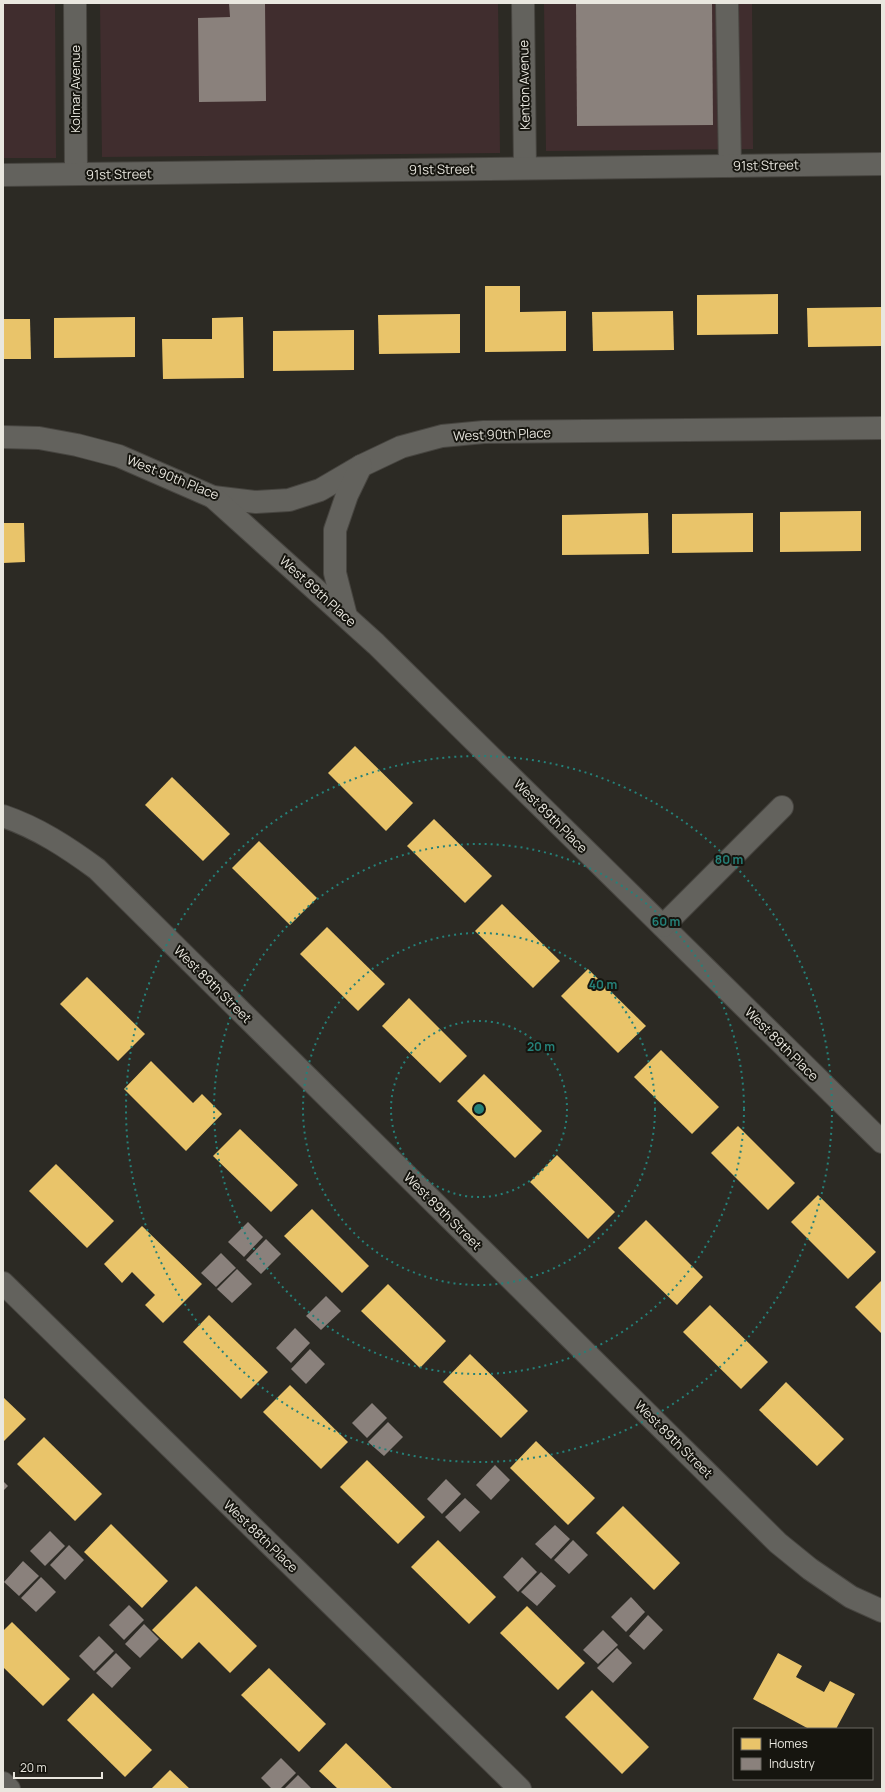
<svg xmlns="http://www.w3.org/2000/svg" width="885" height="1792" viewBox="0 0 885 1792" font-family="Manrope,sans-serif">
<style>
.industrial{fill:#402d2e}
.homes{fill:#e9c46a}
.industry{fill:#8a817c}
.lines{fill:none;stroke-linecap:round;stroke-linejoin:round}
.minor-casing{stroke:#474540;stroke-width:24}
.minor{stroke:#63625d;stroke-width:22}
.ring{fill:none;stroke:#258179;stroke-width:2;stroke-dasharray:2 4}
.labels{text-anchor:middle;stroke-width:4;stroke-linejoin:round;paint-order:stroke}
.street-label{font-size:13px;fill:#e9e7df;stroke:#16150f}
.centre{fill:#258179;stroke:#16150f;stroke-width:2}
.ring-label{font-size:12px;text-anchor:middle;font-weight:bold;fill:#258179;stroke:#16150f;stroke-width:4;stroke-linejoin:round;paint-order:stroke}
</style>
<rect width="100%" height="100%" fill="#2c2a24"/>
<g class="industrial">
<polygon points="3,3 55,3 56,158 3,158"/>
<polygon points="100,3 498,3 500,153 102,157"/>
<polygon points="544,3 752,3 753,149 546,151"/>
</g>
<g class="homes">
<polygon points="485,286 520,286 520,312 566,311 566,351 485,352"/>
<polygon points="778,294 778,334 697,335 697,295"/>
<polygon points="882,307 882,346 808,347 807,308"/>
<polygon points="673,311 674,350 593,351 592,312"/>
<polygon points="460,314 460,353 379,354 378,315"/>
<polygon points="135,317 135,357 54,358 54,318"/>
<polygon points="243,317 244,378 163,379 162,339 212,339 212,318"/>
<polygon points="3,319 30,319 31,359 3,359"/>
<polygon points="354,330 354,370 273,371 273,331"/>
<polygon points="861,511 861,551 780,552 780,512"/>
<polygon points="648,513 649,554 562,555 562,515"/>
<polygon points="753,513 753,552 672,553 672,514"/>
<polygon points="3,523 24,523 25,562 3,563"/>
<polygon points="355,746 413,803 386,831 328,773"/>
<polygon points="172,777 230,834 203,861 145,805"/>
<polygon points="434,819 492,876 465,903 407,846"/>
<polygon points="259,841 317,898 290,925 232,868"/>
<polygon points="502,904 560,961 533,988 475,931"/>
<polygon points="327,927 385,984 358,1011 300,954"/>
<polygon points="588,969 646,1026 618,1053 561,996"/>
<polygon points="87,977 145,1034 118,1061 60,1004"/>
<polygon points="409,998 467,1056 440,1083 382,1026"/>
<polygon points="661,1050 719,1107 692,1134 634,1077"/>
<polygon points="151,1061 193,1103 202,1094 222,1114 186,1151 124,1089"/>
<polygon points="484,1074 542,1131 515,1158 457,1101"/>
<polygon points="738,1126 795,1183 768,1210 711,1153"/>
<polygon points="240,1129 298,1185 271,1212 213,1156"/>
<polygon points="557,1155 615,1212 588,1239 530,1182"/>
<polygon points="56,1164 114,1221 87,1248 29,1191"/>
<polygon points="818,1195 876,1252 848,1279 791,1222"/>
<polygon points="312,1209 369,1266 342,1293 284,1236"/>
<polygon points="646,1220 703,1277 677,1305 618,1248"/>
<polygon points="142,1226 202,1284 163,1323 145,1305 155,1295 132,1272 122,1283 104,1264"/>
<polygon points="882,1280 882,1334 855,1307"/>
<polygon points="388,1284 446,1341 420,1368 361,1311"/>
<polygon points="710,1305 768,1362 741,1389 683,1332"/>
<polygon points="209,1315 268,1372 241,1399 183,1342"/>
<polygon points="470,1354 528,1411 501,1438 443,1382"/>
<polygon points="786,1382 844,1439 817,1466 759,1410"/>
<polygon points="290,1385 348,1442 321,1469 263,1412"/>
<polygon points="3,1397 26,1419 3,1442"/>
<polygon points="44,1437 102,1494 75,1521 17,1464"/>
<polygon points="536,1441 595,1498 568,1525 510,1468"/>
<polygon points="367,1460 425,1517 398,1544 340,1487"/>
<polygon points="623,1506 680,1563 654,1590 596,1533"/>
<polygon points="111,1524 168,1581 142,1608 84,1552"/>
<polygon points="438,1540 496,1597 469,1624 411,1567"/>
<polygon points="196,1586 257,1646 230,1673 199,1642 182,1659 152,1630"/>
<polygon points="527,1606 585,1663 558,1690 500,1633"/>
<polygon points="12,1622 70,1679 43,1706 3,1667 3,1631"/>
<polygon points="778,1653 802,1666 796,1677 824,1692 830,1681 855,1694 836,1729 809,1729 753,1699"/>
<polygon points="269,1668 326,1724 299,1752 241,1695"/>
<polygon points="592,1690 649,1747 622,1774 565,1717"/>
<polygon points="93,1693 152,1750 125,1777 67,1720"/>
<polygon points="346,1743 393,1789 338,1789 319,1771"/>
<polygon points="170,1770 190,1789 151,1789"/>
</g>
<g class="industry">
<polygon points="229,3 265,3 266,101 199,102 198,18 230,17"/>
<polygon points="576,3 712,3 713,125 577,126"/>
<polygon points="248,1222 263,1237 244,1257 228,1242"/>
<polygon points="266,1239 281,1254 261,1274 246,1260"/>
<polygon points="221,1253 236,1268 216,1287 201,1273"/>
<polygon points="237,1269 252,1284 232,1303 217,1289"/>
<polygon points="326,1296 341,1311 321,1330 306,1316"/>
<polygon points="295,1328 310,1343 291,1363 276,1348"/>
<polygon points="310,1349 325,1364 306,1384 291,1369"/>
<polygon points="372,1403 387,1418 367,1438 352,1423"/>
<polygon points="388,1422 403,1437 384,1456 368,1442"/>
<polygon points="495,1465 510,1480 491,1500 476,1485"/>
<polygon points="446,1479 461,1494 442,1514 427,1499"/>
<polygon points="3,1481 8,1486 3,1491"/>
<polygon points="465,1498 480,1512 460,1532 445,1517"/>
<polygon points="555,1525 570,1539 551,1559 535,1544"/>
<polygon points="50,1531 65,1546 45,1566 30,1551"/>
<polygon points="573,1540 588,1555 569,1574 554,1560"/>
<polygon points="69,1545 84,1560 65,1580 50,1565"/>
<polygon points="522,1557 537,1572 518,1592 503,1577"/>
<polygon points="23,1561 39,1576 19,1596 4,1582"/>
<polygon points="541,1572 556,1586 537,1606 521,1592"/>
<polygon points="41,1577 56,1592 36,1612 21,1598"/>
<polygon points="631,1597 645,1612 626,1632 611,1617"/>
<polygon points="129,1605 144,1620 124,1640 109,1625"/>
<polygon points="648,1615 663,1630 644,1650 629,1636"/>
<polygon points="144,1624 159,1639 140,1658 125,1644"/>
<polygon points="603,1630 618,1645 598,1664 583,1650"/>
<polygon points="99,1636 114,1651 94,1671 79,1656"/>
<polygon points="617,1648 632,1663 613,1683 597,1668"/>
<polygon points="116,1653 131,1668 112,1688 96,1673"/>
<polygon points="281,1758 296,1773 280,1789 272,1789 261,1778"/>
<polygon points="298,1775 312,1789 284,1789"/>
</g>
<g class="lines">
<defs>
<g id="minor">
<polyline points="75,3 76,174"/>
<polyline points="523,3 525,168"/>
<polyline points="727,3 730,166"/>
<polyline points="3,175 882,164"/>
<polyline points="3,437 39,438 77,445 119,456 213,497 256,502 289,500 320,490 361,466 401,447 442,436 484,432 882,428"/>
<polyline points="213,497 376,644 882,1142"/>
<polyline points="346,616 335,573 335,530 347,495 361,466"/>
<path d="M 3,816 C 38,828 67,847 97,869 L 778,1543 L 810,1569 L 851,1597 L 882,1611"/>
<polyline points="663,926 782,807"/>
<polyline points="3,1283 520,1789"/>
<polyline points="3,1783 9,1789"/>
</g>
</defs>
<use href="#minor" class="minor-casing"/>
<use href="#minor" class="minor"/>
</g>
<g class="ring">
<circle cx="479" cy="1109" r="88"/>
<circle cx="479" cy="1109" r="176"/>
<circle cx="479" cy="1109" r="265"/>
<circle cx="479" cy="1109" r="353"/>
</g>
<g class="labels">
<g class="street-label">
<text transform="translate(524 85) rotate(-91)" y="5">Kenton Avenue</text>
<text transform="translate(75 89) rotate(-90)" y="5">Kolmar Avenue</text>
<text transform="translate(766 165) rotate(-1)" y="5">91st Street</text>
<text transform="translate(442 169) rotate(-1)" y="5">91st Street</text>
<text transform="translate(119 174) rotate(-1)" y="5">91st Street</text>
<text transform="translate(502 434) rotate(-2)" y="5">West 90th Place</text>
<text transform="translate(173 477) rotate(22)" y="5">West 90th Place</text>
<text transform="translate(318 591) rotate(42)" y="5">West 89th Place</text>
<text transform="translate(551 816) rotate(45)" y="5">West 89th Place</text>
<text transform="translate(213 984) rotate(45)" y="5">West 89th Street</text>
<text transform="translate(782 1044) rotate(45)" y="5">West 89th Place</text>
<text transform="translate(443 1211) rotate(45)" y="5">West 89th Street</text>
<text transform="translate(674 1439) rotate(45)" y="5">West 89th Street</text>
<text transform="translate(261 1536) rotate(44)" y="5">West 88th Place</text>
</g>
</g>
<circle cx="479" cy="1109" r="6" class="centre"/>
<g class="ring-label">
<text x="729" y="864">80 m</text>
<text x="666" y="926">60 m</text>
<text x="603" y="989">40 m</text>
<text x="541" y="1051">20 m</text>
</g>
<rect width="885" height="1792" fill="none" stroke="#e9e7df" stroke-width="8"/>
<rect x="733" y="1728" width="140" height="52" fill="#16150f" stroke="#6a6962"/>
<rect x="741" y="1738" width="20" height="12" fill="#e9c46a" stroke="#6a6962"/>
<text x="769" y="1748" font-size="12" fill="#e9e7df">Homes</text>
<rect x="741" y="1758" width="20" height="12" fill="#8a817c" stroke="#6a6962"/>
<text x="769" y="1768" font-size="12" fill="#e9e7df">Industry</text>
<path d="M14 1772v6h88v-6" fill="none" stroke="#e9e7df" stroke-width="2"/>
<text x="20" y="1772" font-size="12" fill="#e9e7df" stroke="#16150f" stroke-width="3" paint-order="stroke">20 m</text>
</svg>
